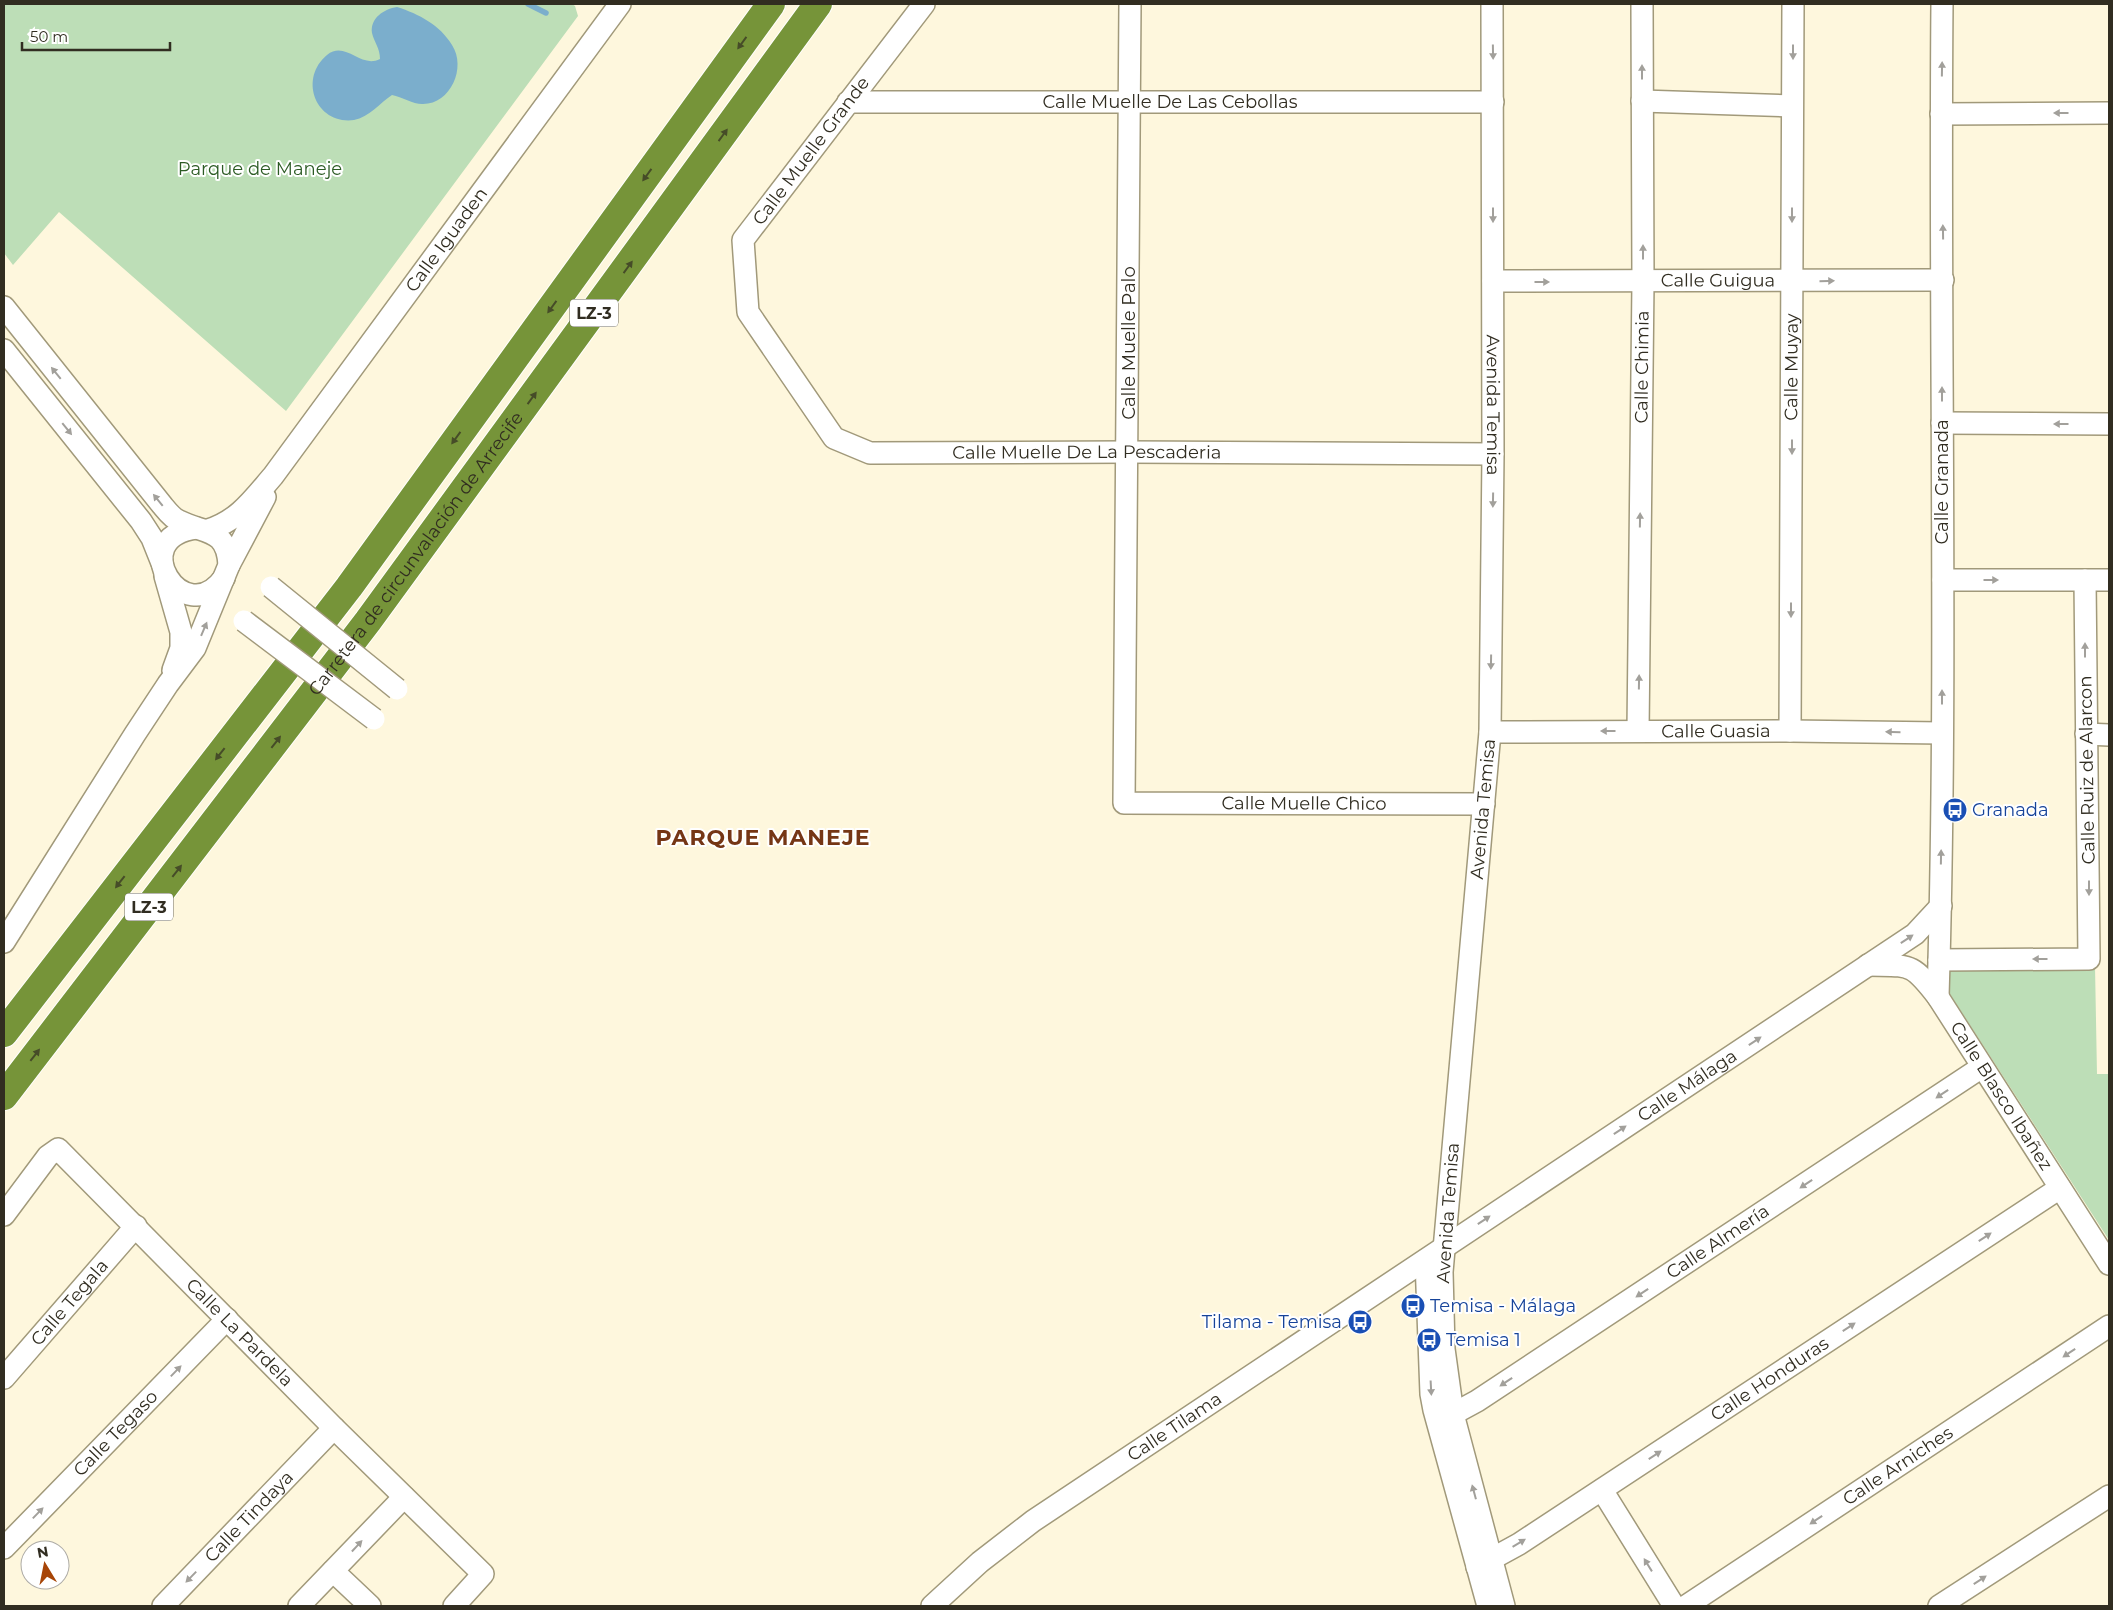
<svg xmlns="http://www.w3.org/2000/svg" width="2113" height="1610" viewBox="0 0 2113 1610" font-family="Montserrat,sans-serif">
<style>
.green{fill:#bddeb7}
.water{fill:#7baecc}
.lines{fill:none;stroke-linecap:round;stroke-linejoin:round}
.stream{stroke:#7baecc;stroke-width:5.5}
.minor-casing{stroke:#a1997a;stroke-width:24}
.highway-casing{stroke:#fff;stroke-width:30}
.minor{stroke:#fff;stroke-width:21}
.highway{stroke:#769439;stroke-width:28}
.minor-bridge-casing{stroke:#a1997a;stroke-width:24;stroke-linecap:butt}
.minor-bridge{stroke:#fff;stroke-width:21}
.oneway{fill:#464c28}
.oneway2{fill:#a2a09b}
.labels{text-anchor:middle;stroke-width:4;stroke-linejoin:round;paint-order:stroke}
.shield{fill:#fff;stroke:#6f6c64;stroke-width:1}
.shield-label{font-size:16px;font-weight:bold;fill:#312d21}
.street-label{font-size:18px;fill:#312d21;stroke:#fff}
.park-label{font-size:18px;fill:#2c5b24;stroke:#fff}
.transit-label{font-size:18px;fill:#164399;stroke:#fff;text-anchor:start}
.district-label{font-size:22px;font-weight:bold;letter-spacing:1px;fill:#753615;stroke:#fff}
</style>
<rect width="100%" height="100%" fill="#fef7dd"/>
<g class="green">
<polygon points="4,4 572,4 575,6 578,16 286,411 59,212 13,265 4,253"/>
<polygon points="1946,966 2095,966 2097,1074 2109,1074 2109,1240 1946,988"/>
</g>
<path class="water" d="M 397,7 C 419,14 440,25 452,45 C 467,68 450,105 422,104 C 413,104 402,97 392,95 C 380,103 369,117 354,120 C 316,125 298,79 327,55 C 346,40 360,69 380,59 C 380,48 374,42 372,33 C 370,18 384,9 397,7 Z"/>
<g class="lines">
<polyline class="stream" points="528,4 546,13"/>
<defs>
<g id="minor">
<path id="s1" d="M 924,4 L 743,240 L 748,312 L 834,438 L 870,453 L 1128,452 L 1493,454"/>
<path id="s2" d="M 1130,4 L 1124,803 L 1484,804"/>
<path id="s3" d="M 1492,4 L 1493,454 L 1490,732 L 1442,1272 L 1444,1349 L 1453,1414 L 1504,1606"/>
<polyline points="1642,101 1792,106"/>
<path id="s4" d="M 848,102 L 1493,102"/>
<polyline points="1941,114 2109,113"/>
<path id="s5" d="M 1493,281 L 1943,280"/>
<path d="M 4,307 L 162,505 C 167,511 172,518 179,521 C 205,534 227,528 229,565 L 195,648 L 168,684 L 135,734 L 4,942"/>
<polyline points="4,350 141,521 152,538 162,563"/>
<polyline points="1942,423 2109,424"/>
<path d="M 196,528 C 123,538 184,633 224,578"/>
<path id="s6" d="M 208,530 C 238,521 253,499 273,476 L 620,4"/>
<polyline points="229,565 265,497"/>
<polyline points="165,576 181,632 181,648 173,670"/>
<polyline points="1943,580 2109,580"/>
<path id="s7" d="M 1638,731 L 1643,282 L 1642,4"/>
<path id="s8" d="M 1790,731 L 1793,4"/>
<path id="s9" d="M 1490,732 L 1790,731 L 1942,733"/>
<polyline points="2086,734 2109,735"/>
<polyline points="1939,960 2089,959 2085,580"/>
<path id="s10" d="M 1868,965 C 1911,966 1911,962 1938,997 L 2109,1264"/>
<path d="M 1938,997 C 1948,666 1939,335 1942,4"/>
<path id="s11" d="M 4,1215 L 48,1156 L 58,1149 L 334,1428 L 483,1574 L 454,1606"/>
<polyline points="1426,1260 1431,1394 1434,1410 1488,1606"/>
<path id="s12" d="M 4,1378 L 136,1226"/>
<path id="s13" d="M 1453,1414 L 1477,1401 L 1982,1067"/>
<polyline points="1602,1490 1674,1606"/>
<path id="s14" d="M 4,1548 L 227,1319"/>
<path id="s15" d="M 1477,1567 L 1519,1544 L 2060,1188"/>
<polyline points="333,1571 370,1606"/>
<path id="s16" d="M 163,1606 L 334,1428"/>
<polyline points="299,1606 404,1497"/>
<path id="s17" d="M 932,1606 L 980,1562 L 1033,1521 L 1915,934 L 1941,906"/>
<path id="s18" d="M 1686,1606 L 2109,1326"/>
<polyline points="1939,1606 2109,1496"/>
</g>
<g id="highway">
<polyline points="4,1033 349,587 771,4"/>
<path id="s19" d="M 4,1096 L 368,621 L 818,4"/>
</g>
</defs>
<use href="#minor" class="minor-casing"/>
<use href="#highway" class="highway-casing"/>
<use href="#minor" class="minor"/>
<use href="#highway" class="highway"/>
<defs>
<g id="minor-bridge">
<polyline points="271,587 397,689"/>
<polyline points="244,621 374,719"/>
</g>
</defs>
<use href="#minor-bridge" class="minor-bridge-casing"/>
<use href="#minor-bridge" class="minor-bridge"/>
</g>
<defs><path id="oneway-solid" d="M-6-.8H1V-3.2L6.5 0L1 3.2V.8H-6Z" transform="scale(1.25)"/></defs>
<g class="oneway">
<use href="#oneway-solid" transform="translate(742 43) rotate(126)"/>
<use href="#oneway-solid" transform="translate(723 135) rotate(-54)"/>
<use href="#oneway-solid" transform="translate(647 175) rotate(126)"/>
<use href="#oneway-solid" transform="translate(628 267) rotate(-54)"/>
<use href="#oneway-solid" transform="translate(552 307) rotate(126)"/>
<use href="#oneway-solid" transform="translate(532 398) rotate(-54)"/>
<use href="#oneway-solid" transform="translate(456 438) rotate(126)"/>
<use href="#oneway-solid" transform="translate(276 742) rotate(-52)"/>
<use href="#oneway-solid" transform="translate(220 754) rotate(128)"/>
<use href="#oneway-solid" transform="translate(177 871) rotate(-52)"/>
<use href="#oneway-solid" transform="translate(120 882) rotate(128)"/>
<use href="#oneway-solid" transform="translate(35 1055) rotate(-52)"/>
</g>
<g class="oneway2">
<use href="#oneway-solid" transform="translate(1493 52) rotate(89)"/>
<use href="#oneway-solid" transform="translate(1793 52) rotate(90)"/>
<use href="#oneway-solid" transform="translate(1942 69) rotate(-89)"/>
<use href="#oneway-solid" transform="translate(1642 72) rotate(-90)"/>
<use href="#oneway-solid" transform="translate(2061 113) rotate(180)"/>
<use href="#oneway-solid" transform="translate(1493 215) rotate(90)"/>
<use href="#oneway-solid" transform="translate(1792 215) rotate(90)"/>
<use href="#oneway-solid" transform="translate(1943 232) rotate(-91)"/>
<use href="#oneway-solid" transform="translate(1643 252) rotate(-90)"/>
<use href="#oneway-solid" transform="translate(1827 281) rotate(-1)"/>
<use href="#oneway-solid" transform="translate(1542 282)"/>
<use href="#oneway-solid" transform="translate(56 373) rotate(-129)"/>
<use href="#oneway-solid" transform="translate(1942 394) rotate(-90)"/>
<use href="#oneway-solid" transform="translate(2061 424) rotate(-180)"/>
<use href="#oneway-solid" transform="translate(67 429) rotate(51)"/>
<use href="#oneway-solid" transform="translate(1792 447) rotate(90)"/>
<use href="#oneway-solid" transform="translate(158 500) rotate(-129)"/>
<use href="#oneway-solid" transform="translate(1493 500) rotate(91)"/>
<use href="#oneway-solid" transform="translate(1640 520) rotate(-89)"/>
<use href="#oneway-solid" transform="translate(1991 580)"/>
<use href="#oneway-solid" transform="translate(1791 610) rotate(90)"/>
<use href="#oneway-solid" transform="translate(204 629) rotate(-67)"/>
<use href="#oneway-solid" transform="translate(2085 650) rotate(-90)"/>
<use href="#oneway-solid" transform="translate(1491 662) rotate(91)"/>
<use href="#oneway-solid" transform="translate(1639 682) rotate(-89)"/>
<use href="#oneway-solid" transform="translate(1942 697) rotate(-90)"/>
<use href="#oneway-solid" transform="translate(1608 731) rotate(180)"/>
<use href="#oneway-solid" transform="translate(1893 732) rotate(-179)"/>
<use href="#oneway-solid" transform="translate(1941 857) rotate(-89)"/>
<use href="#oneway-solid" transform="translate(2089 888) rotate(90)"/>
<use href="#oneway-solid" transform="translate(1907 939) rotate(-34)"/>
<use href="#oneway-solid" transform="translate(2040 959) rotate(180)"/>
<use href="#oneway-solid" transform="translate(1755 1041) rotate(-34)"/>
<use href="#oneway-solid" transform="translate(1942 1094) rotate(146)"/>
<use href="#oneway-solid" transform="translate(1620 1130) rotate(-34)"/>
<use href="#oneway-solid" transform="translate(1806 1184) rotate(146)"/>
<use href="#oneway-solid" transform="translate(1484 1220) rotate(-34)"/>
<use href="#oneway-solid" transform="translate(1985 1237) rotate(-33)"/>
<use href="#oneway-solid" transform="translate(1642 1293) rotate(146)"/>
<use href="#oneway-solid" transform="translate(1849 1327) rotate(-33)"/>
<use href="#oneway-solid" transform="translate(2069 1353) rotate(146)"/>
<use href="#oneway-solid" transform="translate(176 1371) rotate(-46)"/>
<use href="#oneway-solid" transform="translate(1506 1382) rotate(146)"/>
<use href="#oneway-solid" transform="translate(1431 1388) rotate(87)"/>
<use href="#oneway-solid" transform="translate(1655 1455) rotate(-33)"/>
<use href="#oneway-solid" transform="translate(1474 1492) rotate(-105)"/>
<use href="#oneway-solid" transform="translate(38 1513) rotate(-46)"/>
<use href="#oneway-solid" transform="translate(1816 1520) rotate(146)"/>
<use href="#oneway-solid" transform="translate(1519 1543) rotate(-31)"/>
<use href="#oneway-solid" transform="translate(357 1546) rotate(-47)"/>
<use href="#oneway-solid" transform="translate(1648 1565) rotate(-122)"/>
<use href="#oneway-solid" transform="translate(191 1577) rotate(134)"/>
<use href="#oneway-solid" transform="translate(1980 1580) rotate(-33)"/>
</g>
<defs>
<symbol id="bus-disc" viewBox="-11 -11 22 22"><circle r="9.5" fill="#1a4fb4" stroke="#fff"/><path d="M-5-6H5V4H4V6H2V4H-2V6H-4V4H-5ZM-3.5-4V0h7V-4ZM-3.5 1.2v1.5H-2V1.2ZM2 1.2v1.5H3.5V1.2Z" fill="#fff"/></symbol>
</defs>
<g fill-rule="evenodd">
<use href="#bus-disc" x="1941" y="796" width="28" height="28"/>
<use href="#bus-disc" x="1399" y="1292" width="28" height="28"/>
<use href="#bus-disc" x="1346" y="1308" width="28" height="28"/>
<use href="#bus-disc" x="1415" y="1326" width="28" height="28"/>
</g>
<g class="labels">
<g class="shield">
<rect x="570" y="299.5" width="48" height="27" rx="4"/>
<rect x="125" y="893.5" width="48" height="27" rx="4"/>
</g>
<g class="shield-label">
<text x="594" y="319">LZ-3</text>
<text x="149" y="913">LZ-3</text>
</g>
<g class="street-label">
<text dy="6" stroke="none"><textPath href="#s4" startOffset="322">Calle Muelle De Las Cebollas</textPath></text>
<text transform="translate(811 151) rotate(-53)" y="6">Calle Muelle Grande</text>
<text dy="6" stroke="none"><textPath href="#s6" startOffset="379">Calle Iguaden</textPath></text>
<text dy="6" stroke="none"><textPath href="#s5" startOffset="225">Calle Guigua</textPath></text>
<text transform="translate(1129 343) rotate(-90)" y="6">Calle Muelle Palo</text>
<text dy="6" stroke="none"><textPath href="#s7" startOffset="364">Calle Chimia</textPath></text>
<text dy="6" stroke="none"><textPath href="#s8" startOffset="364">Calle Muyay</textPath></text>
<text dy="6" stroke="none"><textPath href="#s3" startOffset="401">Avenida Temisa</textPath></text>
<text dy="6" stroke="none"><textPath href="#s1" startOffset="778">Calle Muelle De La Pescaderia</textPath></text>
<text transform="translate(1942 482) rotate(-90)" y="6">Calle Granada</text>
<text dy="6" stroke="none"><textPath href="#s19" startOffset="681">Carretera de circunvalación de Arrecife</textPath></text>
<text dy="6" stroke="none"><textPath href="#s9" startOffset="226">Calle Guasia</textPath></text>
<text transform="translate(2087 770) rotate(-91)" y="6">Calle Ruiz de Alarcon</text>
<text dy="6" stroke="none"><textPath href="#s2" startOffset="979">Calle Muelle Chico</textPath></text>
<text transform="translate(1483 809) rotate(-85)" y="6">Avenida Temisa</text>
<text dy="6" stroke="none"><textPath href="#s17" startOffset="918">Calle Málaga</textPath></text>
<text dy="6" stroke="none"><textPath href="#s10" startOffset="200">Calle Blasco Ibañez</textPath></text>
<text transform="translate(1448 1213) rotate(-86)" y="6">Avenida Temisa</text>
<text dy="6" stroke="none"><textPath href="#s13" startOffset="316">Calle Almería</textPath></text>
<text dy="6" stroke="none"><textPath href="#s12" startOffset="100">Calle Tegala</textPath></text>
<text dy="6" stroke="none"><textPath href="#s11" startOffset="344">Calle La Pardela</textPath></text>
<text dy="6" stroke="none"><textPath href="#s15" startOffset="348">Calle Honduras</textPath></text>
<text dy="6" stroke="none"><textPath href="#s17" startOffset="302">Calle Tilama</textPath></text>
<text dy="6" stroke="none"><textPath href="#s14" startOffset="160">Calle Tegaso</textPath></text>
<text dy="6" stroke="none"><textPath href="#s18" startOffset="254">Calle Arniches</textPath></text>
<text dy="6" stroke="none"><textPath href="#s16" startOffset="124">Calle Tindaya</textPath></text>
</g>
<g class="park-label">
<text x="260" y="175">Parque de Maneje</text>
</g>
<g class="transit-label">
<text x="1972" y="816">Granada</text>
<text x="1430" y="1312">Temisa - Málaga</text>
<text x="1342" y="1328" text-anchor="end">Tilama - Temisa</text>
<text x="1446" y="1346">Temisa 1</text>
</g>
<g class="district-label">
<text x="763" y="845">PARQUE MANEJE</text>
</g>
</g>
<rect width="2113" height="1610" fill="none" stroke="#312d21" stroke-width="10"/>
<g transform="translate(45 1565) rotate(350)"><circle r="24" fill="#ffffff" stroke="#adaba6"/>
<path d="M0-4L9 19L0 12L-9 19Z" fill="#a74507"/>
<text y="-8" font-size="14" font-weight="bold" text-anchor="middle" fill="#312d21">N</text>
</g>
<path d="M22 42v8h148v-8" fill="none" stroke="#312d21" stroke-width="2.5"/>
<text x="30" y="42" font-size="15" fill="#312d21" stroke="#ffffff" stroke-width="4" paint-order="stroke">50 m</text>
</svg>
